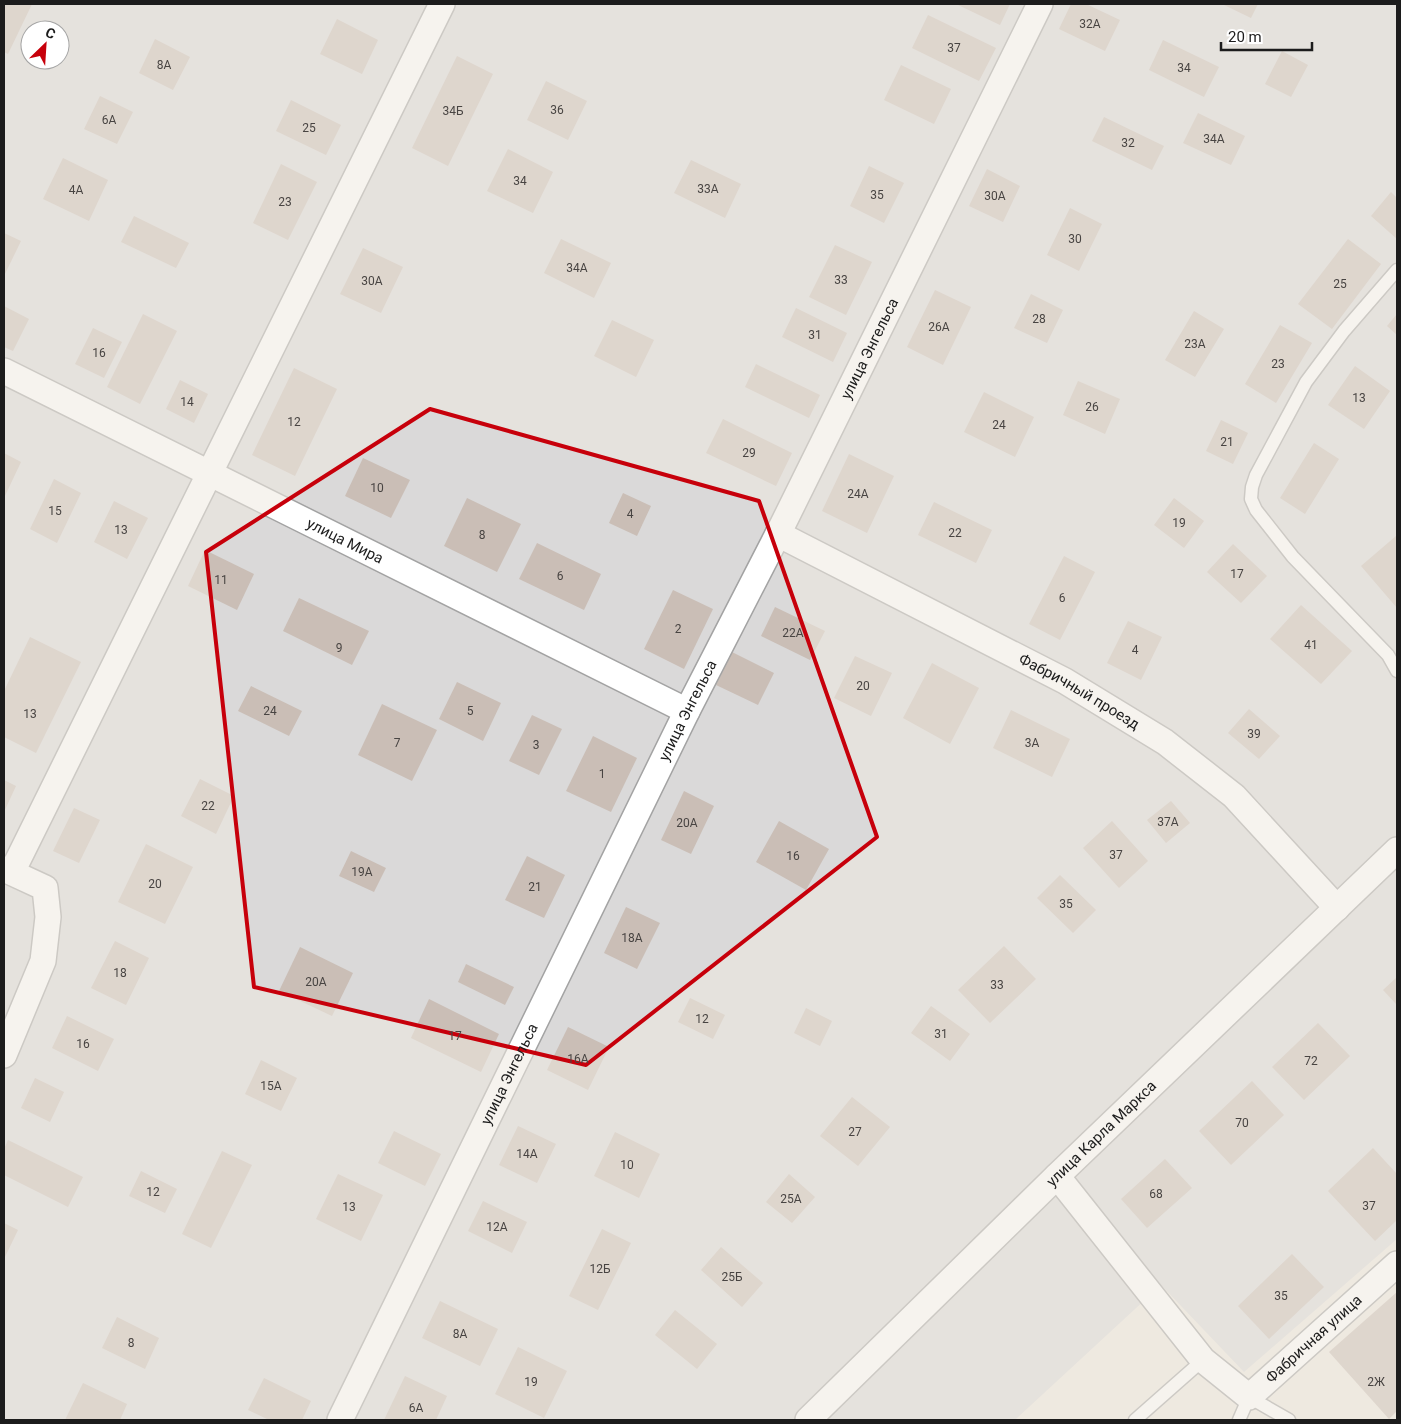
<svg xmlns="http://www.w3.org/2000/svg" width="1401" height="1424" viewBox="0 0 1401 1424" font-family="Roboto,sans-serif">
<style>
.residential{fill:#dad9d9;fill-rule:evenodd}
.building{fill:#cabeb6}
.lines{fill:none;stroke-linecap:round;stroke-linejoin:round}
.service-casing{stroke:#a3a3a3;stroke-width:15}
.minor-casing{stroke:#a3a3a3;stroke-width:28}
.service{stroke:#fff;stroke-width:12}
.minor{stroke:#fff;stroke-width:25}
.marked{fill:none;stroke:#c7000b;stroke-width:4;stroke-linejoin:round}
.labels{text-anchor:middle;stroke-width:4;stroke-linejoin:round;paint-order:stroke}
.number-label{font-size:12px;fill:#484442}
.street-label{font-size:15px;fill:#1c1c1c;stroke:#fff}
</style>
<rect width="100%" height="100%" fill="#eee9e0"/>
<path class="residential" d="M 4,4 L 1397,4 L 1397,1239 L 1244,1372 L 1161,1285 L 1015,1420 L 4,1420 ZM 30,30 L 60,30 L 60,60 L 30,60 Z"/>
<g class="building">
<polygon points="4,4 32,4 8,54 4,52"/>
<polygon points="956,4 1010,4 1000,25"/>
<polygon points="1071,4 1086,4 1120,20 1105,51 1059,29"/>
<polygon points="1222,4 1258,4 1251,18"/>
<polygon points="928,15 996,48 979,81 912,48"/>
<polygon points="337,19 378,40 362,74 320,54"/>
<polygon points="155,39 190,57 173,90 139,73"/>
<polygon points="1163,40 1219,67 1204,97 1149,70"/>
<polygon points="1282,51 1308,65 1291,97 1265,84"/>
<polygon points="457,56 493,74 448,166 412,148"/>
<polygon points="901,65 951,89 934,124 884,100"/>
<polygon points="546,81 587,101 568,140 527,120"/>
<polygon points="100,96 133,112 117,144 84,129"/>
<polygon points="291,100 341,125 326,155 276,131"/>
<polygon points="1198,113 1245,136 1231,165 1183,143"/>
<polygon points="1104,117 1164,146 1152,170 1092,141"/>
<polygon points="508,149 553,172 533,213 487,191"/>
<polygon points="63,158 108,180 89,221 43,199"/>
<polygon points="691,160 741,184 725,218 674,193"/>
<polygon points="281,164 317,182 288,240 253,223"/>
<polygon points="869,166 904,183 884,223 850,206"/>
<polygon points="987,169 1020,186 1003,222 969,206"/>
<polygon points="1391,192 1397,198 1397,239 1371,216"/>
<polygon points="1070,208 1102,224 1079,271 1047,255"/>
<polygon points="134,216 189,243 176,268 121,242"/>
<polygon points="4,233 21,241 4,276"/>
<polygon points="561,239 611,263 594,298 544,273"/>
<polygon points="1348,239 1381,264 1332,329 1298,304"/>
<polygon points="835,245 872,262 846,315 809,297"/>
<polygon points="363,248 403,267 381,313 340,294"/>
<polygon points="935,290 971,307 943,365 907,347"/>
<polygon points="1031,294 1063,310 1047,343 1014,328"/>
<polygon points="4,306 29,319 13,351 4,347"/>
<polygon points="796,308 847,333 833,362 782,337"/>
<polygon points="1194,311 1224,329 1195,377 1165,360"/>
<polygon points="143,314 177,331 140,404 107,387"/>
<polygon points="1397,314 1397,335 1387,326"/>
<polygon points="612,320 654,340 636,377 594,356"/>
<polygon points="1280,325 1312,343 1276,403 1245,384"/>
<polygon points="93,328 122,342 104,378 75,364"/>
<polygon points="756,364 820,395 809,418 745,387"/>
<polygon points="1355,366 1390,391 1364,429 1328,405"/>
<polygon points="294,368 337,389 295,476 252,455"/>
<polygon points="180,380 208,394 194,423 166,409"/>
<polygon points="1078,381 1120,399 1105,434 1063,415"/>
<polygon points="984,392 1034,417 1015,457 964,432"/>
<polygon points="723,419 792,453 776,486 706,453"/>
<polygon points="1221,420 1248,433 1233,464 1206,451"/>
<polygon points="1314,443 1339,459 1305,514 1280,498"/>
<polygon points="4,453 21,462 4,498"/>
<polygon points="849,454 894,476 867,533 822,511"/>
<polygon points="363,458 410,480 391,518 345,496"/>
<polygon points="54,479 81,493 57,543 30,529"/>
<polygon points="623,493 651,506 637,536 609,523"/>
<polygon points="467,498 521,524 497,572 444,546"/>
<polygon points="1174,498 1204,521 1184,548 1154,525"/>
<polygon points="114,501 148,518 127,559 94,542"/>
<polygon points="934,502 992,530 976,563 918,535"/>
<polygon points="1396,536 1397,537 1397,608 1361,566"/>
<polygon points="537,543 601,574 584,610 519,579"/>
<polygon points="1233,544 1267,576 1241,603 1207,572"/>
<polygon points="205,550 254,574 237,610 188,586"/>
<polygon points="1064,556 1095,572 1060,640 1029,624"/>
<polygon points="673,590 713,609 684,669 644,649"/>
<polygon points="299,598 369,631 352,665 283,631"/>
<polygon points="1301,605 1352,651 1321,684 1270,639"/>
<polygon points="775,607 825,631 810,660 761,636"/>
<polygon points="1128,621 1162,637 1141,680 1107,663"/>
<polygon points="30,637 81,662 36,753 4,737 4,691"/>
<polygon points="732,652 774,673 758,705 716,685"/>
<polygon points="855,656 892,673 871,716 834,698"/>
<polygon points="932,663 979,688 950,744 903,718"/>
<polygon points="457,682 501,703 483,741 439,719"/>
<polygon points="251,686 302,711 289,736 238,711"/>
<polygon points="382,704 437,730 412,781 358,755"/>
<polygon points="1249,709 1280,736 1259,759 1228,733"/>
<polygon points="1011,710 1070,739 1052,777 993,748"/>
<polygon points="532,715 562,729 539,775 509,761"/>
<polygon points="593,736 637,758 611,812 566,791"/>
<polygon points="200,779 234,796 216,834 181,816"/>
<polygon points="4,780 16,786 4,812"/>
<polygon points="684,791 714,806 691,854 661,840"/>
<polygon points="1171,801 1190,823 1166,843 1147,820"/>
<polygon points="74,808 100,820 79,863 53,851"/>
<polygon points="779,821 829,849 806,890 756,862"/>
<polygon points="1112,821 1148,861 1119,888 1083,848"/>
<polygon points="146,844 193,867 165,924 118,902"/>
<polygon points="351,851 386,868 374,892 339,876"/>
<polygon points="527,856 565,875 544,918 505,900"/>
<polygon points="1060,875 1096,910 1073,933 1037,898"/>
<polygon points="626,907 660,923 637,969 604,953"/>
<polygon points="115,941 149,958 126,1005 91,988"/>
<polygon points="1004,946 1036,979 990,1023 958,990"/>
<polygon points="300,947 353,973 332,1016 279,991"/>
<polygon points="466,964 514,987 505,1005 458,982"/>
<polygon points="1397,977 1397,1005 1383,990"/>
<polygon points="690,998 725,1015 713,1039 678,1022"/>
<polygon points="429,999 499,1034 481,1072 411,1038"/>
<polygon points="931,1006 970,1034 950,1061 911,1033"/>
<polygon points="806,1008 832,1021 820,1046 794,1033"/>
<polygon points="67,1016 114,1039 98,1071 52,1048"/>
<polygon points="1318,1023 1350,1056 1304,1100 1272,1067"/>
<polygon points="568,1027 609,1047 588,1090 547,1070"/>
<polygon points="261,1060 297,1078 281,1111 245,1094"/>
<polygon points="35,1078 64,1092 50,1122 21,1108"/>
<polygon points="1252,1081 1284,1115 1231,1165 1199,1131"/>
<polygon points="852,1097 890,1127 858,1166 820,1136"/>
<polygon points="518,1126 556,1144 537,1183 499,1165"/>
<polygon points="394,1131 441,1154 425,1186 378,1163"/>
<polygon points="615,1132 660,1154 639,1198 594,1176"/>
<polygon points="8,1140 83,1177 68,1207 4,1175 4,1149"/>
<polygon points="1373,1148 1397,1174 1397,1220 1375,1241 1328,1191"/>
<polygon points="222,1151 252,1165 211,1248 182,1234"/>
<polygon points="1165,1159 1192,1188 1147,1228 1121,1199"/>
<polygon points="141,1171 177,1189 165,1213 129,1196"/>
<polygon points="338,1174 383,1195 361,1241 316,1219"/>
<polygon points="789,1174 815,1197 792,1223 766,1202"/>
<polygon points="483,1201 527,1222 512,1253 468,1231"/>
<polygon points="4,1223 18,1230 4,1259"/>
<polygon points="602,1229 631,1243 598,1310 569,1296"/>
<polygon points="721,1247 763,1283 742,1307 701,1270"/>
<polygon points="1292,1254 1324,1287 1269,1339 1238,1306"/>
<polygon points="1397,1292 1397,1411 1389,1419 1329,1352"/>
<polygon points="440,1301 498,1329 480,1366 422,1338"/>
<polygon points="675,1310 717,1344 697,1369 655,1335"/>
<polygon points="117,1317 159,1338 145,1369 102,1348"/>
<polygon points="518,1347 567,1371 544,1418 495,1394"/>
<polygon points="405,1376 447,1396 436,1420 384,1420"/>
<polygon points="264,1378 311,1401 302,1420 269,1420 248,1410"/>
<polygon points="83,1383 127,1404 120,1420 65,1420"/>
</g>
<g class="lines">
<defs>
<g id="service">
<polyline points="1397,270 1344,331 1306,382 1256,475 1252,487 1251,499 1256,510 1293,557 1388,655 1397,671"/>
<polyline points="1135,1420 1203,1360"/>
<polyline points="1239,1420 1249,1397 1289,1420"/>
</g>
<g id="minor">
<path id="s1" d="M 4,371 L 687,711"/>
<path id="s2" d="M 778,534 L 1065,681 L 1165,742 L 1234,796 L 1337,908"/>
<polyline points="4,869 45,888 48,917 43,961 4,1055"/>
<polyline points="12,872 442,4"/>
<path id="s3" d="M 1057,1176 L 1203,1360 L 1249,1397 L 1397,1264"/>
<path id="s4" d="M 340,1420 L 687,711 L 778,534 L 1040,4"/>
<path id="s5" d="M 808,1420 L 1057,1176 L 1397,850"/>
</g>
</defs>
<use href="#service" class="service-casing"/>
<use href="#minor" class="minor-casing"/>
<use href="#service" class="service"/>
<use href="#minor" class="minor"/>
</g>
<path d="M0 0H1401V1424H0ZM 430,409 L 759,501 L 877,837 L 586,1065 L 254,987 L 206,552 Z" fill="#eee9e0" fill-opacity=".55" fill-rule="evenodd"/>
<path class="marked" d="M 430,409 L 759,501 L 877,837 L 586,1065 L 254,987 L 206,552 Z"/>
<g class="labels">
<g class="number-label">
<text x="1090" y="28">32А</text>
<text x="954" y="52">37</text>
<text x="164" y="69">8А</text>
<text x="1184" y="72">34</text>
<text x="557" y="114">36</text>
<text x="453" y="115">34Б</text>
<text x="109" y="124">6А</text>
<text x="309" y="132">25</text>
<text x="1214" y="143">34А</text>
<text x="1128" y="147">32</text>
<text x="520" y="185">34</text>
<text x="708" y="193">33А</text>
<text x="76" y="194">4А</text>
<text x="877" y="199">35</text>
<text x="995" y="200">30А</text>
<text x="285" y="206">23</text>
<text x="1075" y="243">30</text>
<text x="577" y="272">34А</text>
<text x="841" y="284">33</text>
<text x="372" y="285">30А</text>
<text x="1340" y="288">25</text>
<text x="1039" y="323">28</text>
<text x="939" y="331">26А</text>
<text x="815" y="339">31</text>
<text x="1195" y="348">23А</text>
<text x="99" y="357">16</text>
<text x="1278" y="368">23</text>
<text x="1359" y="402">13</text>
<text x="187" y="406">14</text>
<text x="1092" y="411">26</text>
<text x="294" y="426">12</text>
<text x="999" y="429">24</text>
<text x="1227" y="446">21</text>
<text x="749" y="457">29</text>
<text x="377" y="492">10</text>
<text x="858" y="498">24А</text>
<text x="55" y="515">15</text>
<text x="630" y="518">4</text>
<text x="1179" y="527">19</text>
<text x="121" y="534">13</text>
<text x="955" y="537">22</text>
<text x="482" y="539">8</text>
<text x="1237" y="578">17</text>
<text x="560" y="580">6</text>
<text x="221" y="584">11</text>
<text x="1062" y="602">6</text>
<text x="678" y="633">2</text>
<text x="793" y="637">22А</text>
<text x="1311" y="649">41</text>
<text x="339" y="652">9</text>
<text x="1135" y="654">4</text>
<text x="863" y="690">20</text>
<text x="270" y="715">24</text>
<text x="470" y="715">5</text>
<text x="30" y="718">13</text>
<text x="1254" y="738">39</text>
<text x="397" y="747">7</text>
<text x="1032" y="747">3А</text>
<text x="536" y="749">3</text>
<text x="602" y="778">1</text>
<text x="208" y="810">22</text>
<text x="1168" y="826">37А</text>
<text x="687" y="827">20А</text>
<text x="1116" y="859">37</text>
<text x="793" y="860">16</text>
<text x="362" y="876">19А</text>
<text x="155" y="888">20</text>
<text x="535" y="891">21</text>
<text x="1066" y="908">35</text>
<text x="632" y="942">18А</text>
<text x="120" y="977">18</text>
<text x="316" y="986">20А</text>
<text x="997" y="989">33</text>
<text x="702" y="1023">12</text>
<text x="941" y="1038">31</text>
<text x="455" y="1040">17</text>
<text x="83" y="1048">16</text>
<text x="578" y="1063">16А</text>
<text x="1311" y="1065">72</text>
<text x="271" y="1090">15А</text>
<text x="1242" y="1127">70</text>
<text x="855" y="1136">27</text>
<text x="527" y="1158">14А</text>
<text x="627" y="1169">10</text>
<text x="153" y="1196">12</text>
<text x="1156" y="1198">68</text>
<text x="791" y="1203">25А</text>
<text x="1369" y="1210">37</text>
<text x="349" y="1211">13</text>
<text x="497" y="1231">12А</text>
<text x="600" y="1273">12Б</text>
<text x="732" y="1281">25Б</text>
<text x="1281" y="1300">35</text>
<text x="460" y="1338">8А</text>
<text x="131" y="1347">8</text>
<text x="531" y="1386">19</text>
<text x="1376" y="1386">2Ж</text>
<text x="416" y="1412">6А</text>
</g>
<g class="street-label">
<text dy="5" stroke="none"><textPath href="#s4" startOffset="1195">улица Энгельса</textPath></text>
<text dy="5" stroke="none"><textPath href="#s1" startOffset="381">улица Мира</textPath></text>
<text dy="5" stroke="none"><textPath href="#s2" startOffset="340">Фабричный проезд</textPath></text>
<text dy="5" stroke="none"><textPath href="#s4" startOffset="790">улица Энгельса</textPath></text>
<text dy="5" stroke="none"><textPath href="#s4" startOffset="385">улица Энгельса</textPath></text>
<text dy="5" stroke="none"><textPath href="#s5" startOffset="410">улица Карла Маркса</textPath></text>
<text dy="5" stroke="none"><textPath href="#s3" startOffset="381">Фабричная улица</textPath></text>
</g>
</g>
<rect width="1401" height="1424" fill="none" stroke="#1c1c1c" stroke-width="10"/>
<g transform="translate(45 45) rotate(25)"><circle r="24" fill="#ffffff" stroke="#a4a4a4"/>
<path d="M0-4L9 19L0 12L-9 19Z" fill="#c7000b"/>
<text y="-8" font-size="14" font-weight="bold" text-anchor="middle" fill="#1c1c1c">С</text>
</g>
<path d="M1221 42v8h91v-8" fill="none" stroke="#1c1c1c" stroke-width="2.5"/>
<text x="1228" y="42" font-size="15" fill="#1c1c1c" stroke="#ffffff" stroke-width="4" paint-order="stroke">20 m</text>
</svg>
